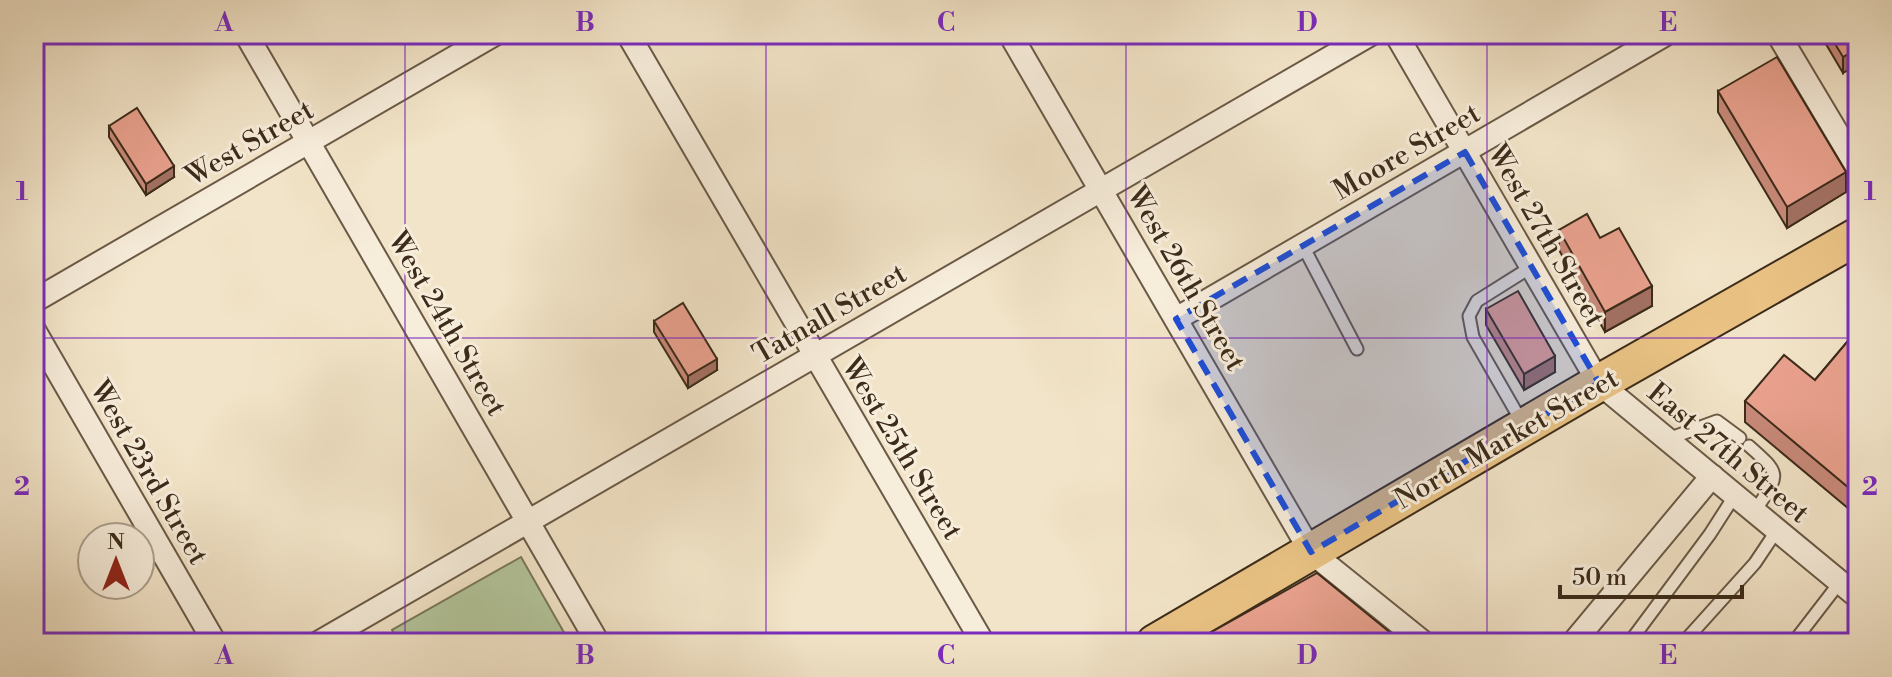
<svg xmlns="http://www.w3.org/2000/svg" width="1892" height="677" viewBox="0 0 1892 677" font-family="'Libre Bodoni',serif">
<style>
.green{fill:#b3c59b;stroke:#78785a;stroke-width:2}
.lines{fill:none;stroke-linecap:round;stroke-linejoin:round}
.lane-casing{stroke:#6a5946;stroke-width:15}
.street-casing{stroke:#6a5946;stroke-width:26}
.primary-casing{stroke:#3c2b1a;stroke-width:40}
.lane{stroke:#f7eddb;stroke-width:11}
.street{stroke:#f7eddb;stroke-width:22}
.primary{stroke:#e9c284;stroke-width:36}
.wall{fill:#c88a7a;stroke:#3c2b1a;stroke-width:2}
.shaded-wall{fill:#a37163;stroke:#3c2b1a;stroke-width:2}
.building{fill:#e9a18e;stroke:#3c2b1a;stroke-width:2}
.marked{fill:#1d4ed8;fill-opacity:0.2;stroke:#1d4ed8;stroke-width:6;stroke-dasharray:16 10;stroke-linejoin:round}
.grid{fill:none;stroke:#7b2cbf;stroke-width:2;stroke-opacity:0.55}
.labels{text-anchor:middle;stroke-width:6;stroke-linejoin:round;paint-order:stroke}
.street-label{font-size:28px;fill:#3c2b1a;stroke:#f7eddb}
.neatline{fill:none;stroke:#7b2cbf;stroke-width:3}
.grid-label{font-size:26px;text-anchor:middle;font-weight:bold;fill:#7b2cbf}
</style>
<rect width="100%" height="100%" fill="#f2e4c8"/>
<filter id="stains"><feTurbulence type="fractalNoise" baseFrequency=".0025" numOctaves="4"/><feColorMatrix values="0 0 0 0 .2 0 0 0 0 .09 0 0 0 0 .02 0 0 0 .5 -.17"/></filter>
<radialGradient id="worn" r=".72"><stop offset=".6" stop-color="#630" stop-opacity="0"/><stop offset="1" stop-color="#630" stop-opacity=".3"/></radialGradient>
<polygon class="green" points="521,557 570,643 399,643 392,630"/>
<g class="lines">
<defs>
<g id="lane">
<polyline points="1303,246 1357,349"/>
<polyline points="1523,424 1473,337 1469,316 1477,301 1531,267"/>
<polyline points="1668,439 1717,421 1740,438"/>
<path d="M 1749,446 C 1783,476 1779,474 1755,511"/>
<polyline points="1629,643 1710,534 1735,495"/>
<polyline points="1683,643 1755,563 1777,530"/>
<polyline points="1793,643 1840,582"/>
</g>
<g id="street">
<polyline points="246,34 598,643"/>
<polyline points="628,34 983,643"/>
<polyline points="1010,34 1311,552 1424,643"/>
<polyline points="1396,34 1599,383 1858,597"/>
<polyline points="1778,34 1858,168"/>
<polyline points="34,301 495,34"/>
<polyline points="1176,319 1666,34"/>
<polyline points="34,330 215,643"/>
<polyline points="318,643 1371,34"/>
<polyline points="1573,643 1712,476"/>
</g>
<polyline id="primary" points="1155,643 1599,383 1858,236"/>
</defs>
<use href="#lane" class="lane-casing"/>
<use href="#street" class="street-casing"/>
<use href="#primary" class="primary-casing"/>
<use href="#lane" class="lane"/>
<use href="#street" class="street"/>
<use href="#primary" class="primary"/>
</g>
<g class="wall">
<polygon points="1820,34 1858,34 1843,73"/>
<polygon points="1718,91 1846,192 1787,228 1718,112"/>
<polygon points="109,126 174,177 146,195 109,137"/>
<polygon points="1559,230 1600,238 1652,306 1605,332 1559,250"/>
<polygon points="1486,309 1555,372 1524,390 1486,325"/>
<polygon points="654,321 717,370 688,388 654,332"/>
<polygon points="1858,329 1858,498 1849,509 1745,422 1745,401 1815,380"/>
<polygon points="1208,634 1403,643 1208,643"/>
</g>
<g class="shaded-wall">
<polygon points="1858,48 1858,64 1843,73 1843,57"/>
<polygon points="174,166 174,177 146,195 146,184"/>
<polygon points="1846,172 1846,192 1787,228 1787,207"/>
<polygon points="1652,286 1652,306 1605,332 1605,312"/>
<polygon points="1555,356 1555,372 1524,390 1524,374"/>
<polygon points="717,359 717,370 688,388 688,376"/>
<polygon points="1858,478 1858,498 1849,509 1849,488"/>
</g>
<g class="building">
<polygon points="1829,34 1858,34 1858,48 1843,57"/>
<polygon points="1777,57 1846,172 1787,207 1718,91"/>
<polygon points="137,108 174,166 146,184 109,126"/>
<polygon points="1587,214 1600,238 1619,228 1652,286 1605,312 1559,230"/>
<polygon points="1518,291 1555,356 1524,374 1486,309"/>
<polygon points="683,303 717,359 688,376 654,321"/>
<polygon points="1858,329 1858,478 1849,488 1745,401 1784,355 1815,380"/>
<polygon points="1317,573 1403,643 1219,643 1208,634"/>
</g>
<path class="marked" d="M 1465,152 L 1599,383 L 1311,552 L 1176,319 Z"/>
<path class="grid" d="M 405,34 L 405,643M 766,34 L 766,643M 1126,34 L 1126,643M 1487,34 L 1487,643M 34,338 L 1858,338"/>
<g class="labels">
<g class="street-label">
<text transform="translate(249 142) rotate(-30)" y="10">West Street</text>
<text transform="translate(1406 151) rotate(-30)" y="10">Moore Street</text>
<text transform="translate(1547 235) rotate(60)" y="10">West 27th Street</text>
<text transform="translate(1187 278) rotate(60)" y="10">West 26th Street</text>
<text transform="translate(829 313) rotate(-30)" y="10">Tatnall Street</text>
<text transform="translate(448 323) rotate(60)" y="10">West 24th Street</text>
<text transform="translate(1506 438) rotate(-30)" y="10">North Market Street</text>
<text transform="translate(903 448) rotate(59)" y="10">West 25th Street</text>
<text transform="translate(1729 452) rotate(40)" y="10">East 27th Street</text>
<text transform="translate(150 472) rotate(60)" y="10">West 23rd Street</text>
</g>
</g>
<rect width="1892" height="677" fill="none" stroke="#f2e4c8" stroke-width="88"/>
<g transform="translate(116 561)"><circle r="38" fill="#f7eddb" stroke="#ac9f8e" stroke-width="2"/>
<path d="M0-6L14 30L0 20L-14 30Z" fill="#8f2418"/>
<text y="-12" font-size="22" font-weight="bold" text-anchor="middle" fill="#3c2b1a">N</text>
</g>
<path d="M1560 585v12h182v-12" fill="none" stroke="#3c2b1a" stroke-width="4"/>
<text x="1572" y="585" font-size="24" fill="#3c2b1a" stroke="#f7eddb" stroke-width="6" paint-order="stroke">50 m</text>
<rect x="44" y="44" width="1804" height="589" class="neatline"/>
<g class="grid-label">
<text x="224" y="31">A</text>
<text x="585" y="31">B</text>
<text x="946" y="31">C</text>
<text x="1307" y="31">D</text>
<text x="1668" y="31">E</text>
<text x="22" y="200">1</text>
<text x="1870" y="200">1</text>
<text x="22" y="495">2</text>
<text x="1870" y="495">2</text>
<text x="224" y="664">A</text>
<text x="585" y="664">B</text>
<text x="946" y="664">C</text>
<text x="1307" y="664">D</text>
<text x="1668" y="664">E</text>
</g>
<rect width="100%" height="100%" filter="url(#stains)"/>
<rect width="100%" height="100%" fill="url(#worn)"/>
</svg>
